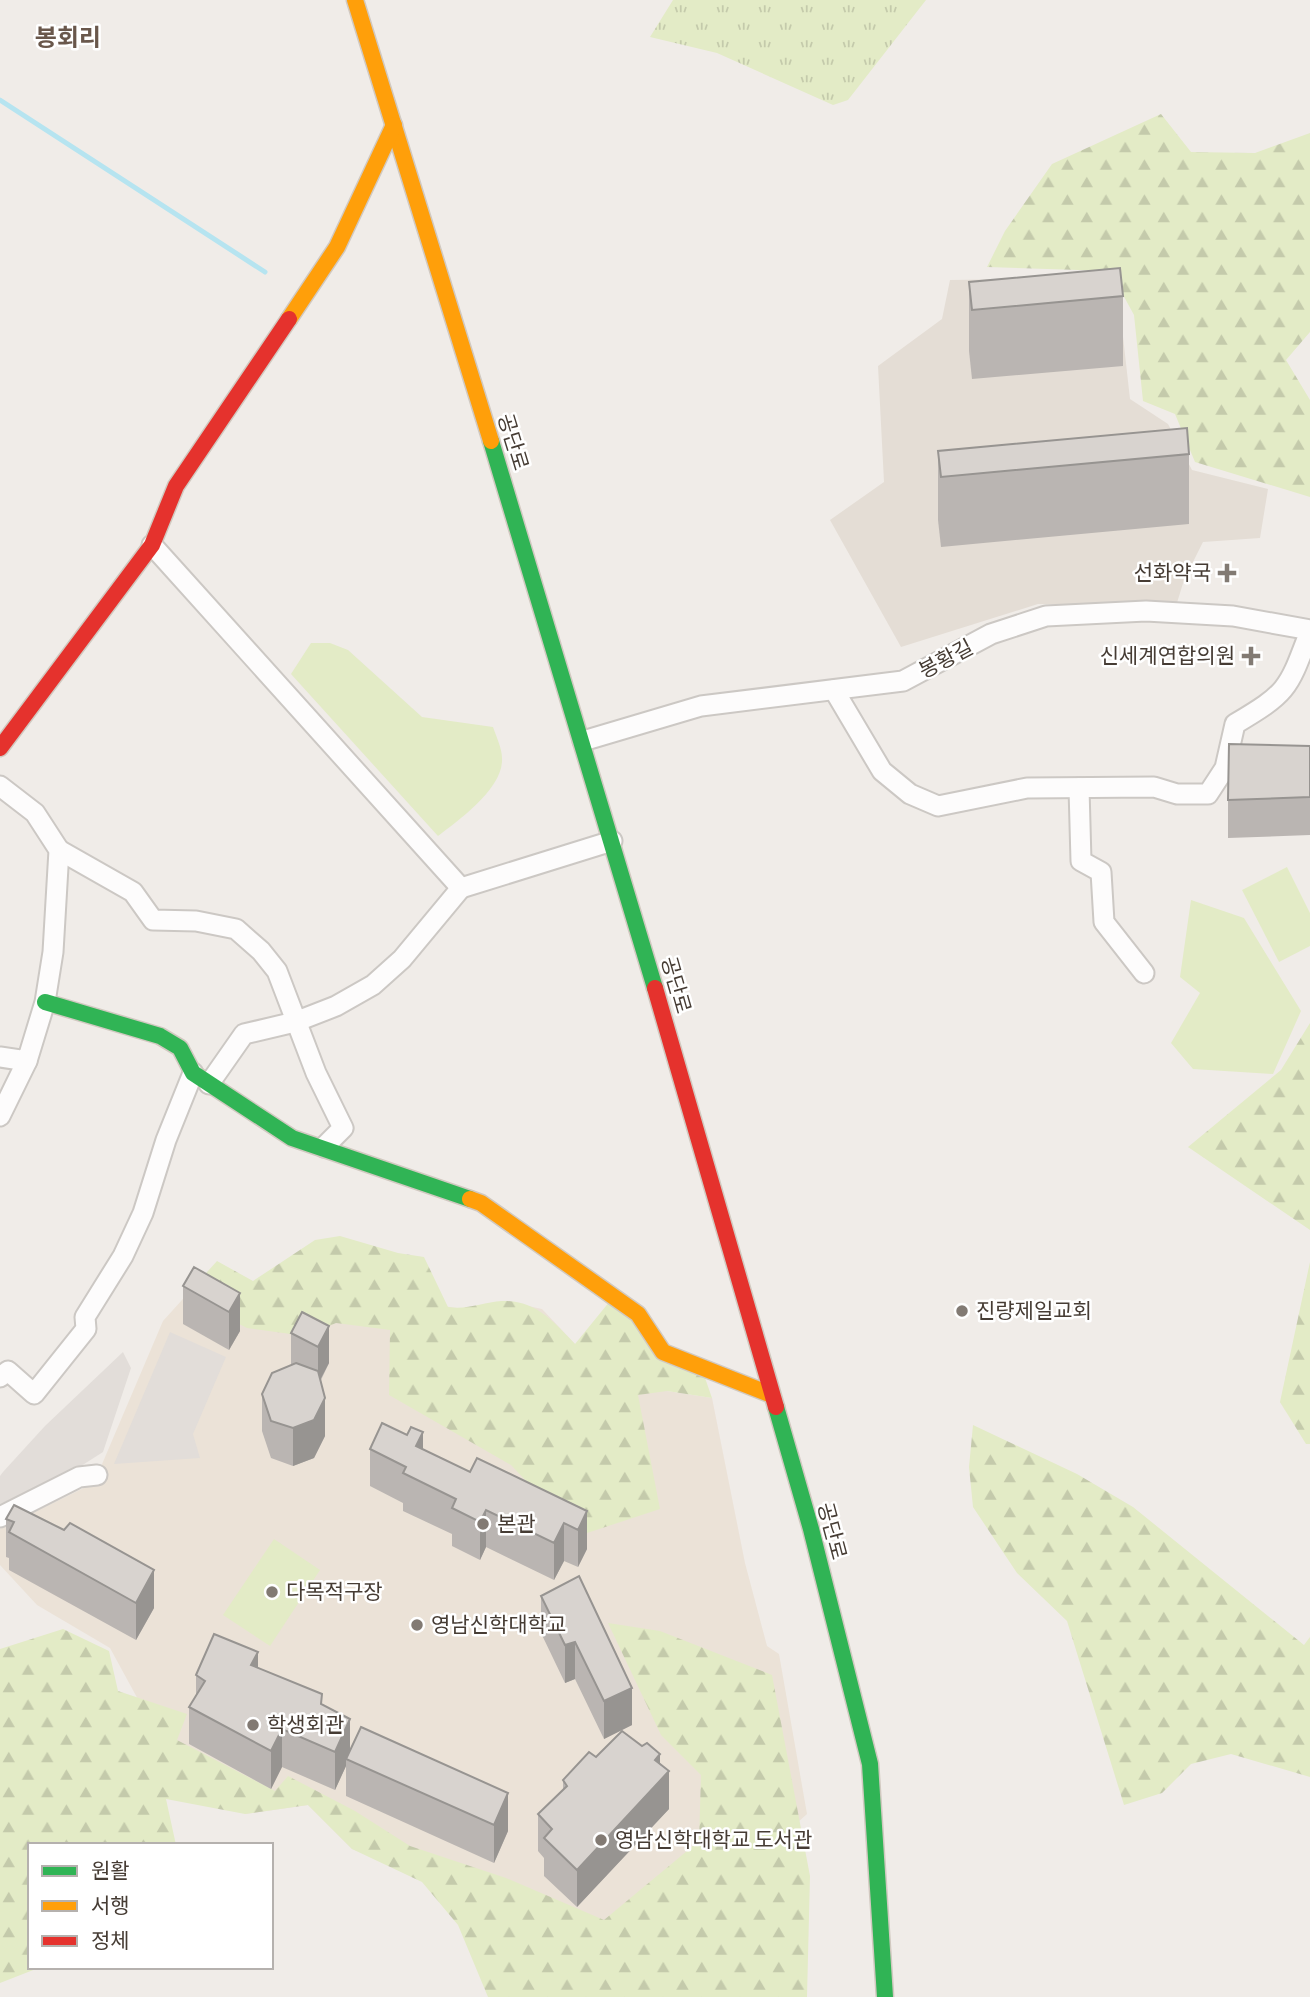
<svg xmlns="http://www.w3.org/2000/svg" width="1310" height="1997" viewBox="0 0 1310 1997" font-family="Commissioner,'Noto Sans KR',sans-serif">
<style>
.residential{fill:#e4ddd5}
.education{fill:#ebe2d7}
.grass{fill:url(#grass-tufts)}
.forest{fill:url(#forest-firs)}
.garden{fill:#e3ebc6}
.parking{fill:#e2ddd9}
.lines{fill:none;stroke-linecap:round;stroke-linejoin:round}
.stream{stroke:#b6e4f0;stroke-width:5}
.street-casing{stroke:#ccc8c4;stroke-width:23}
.fast-casing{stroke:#d1c9c0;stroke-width:19}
.slow-casing{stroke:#d1c9c0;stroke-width:19}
.jam-casing{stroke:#d1c9c0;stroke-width:19}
.street{stroke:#fdfcfc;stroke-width:19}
.fast{stroke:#30b455;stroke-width:16}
.slow{stroke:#ff9f0a;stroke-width:16}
.jam{stroke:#e5322d;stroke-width:16}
.wall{fill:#bab5b2}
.shaded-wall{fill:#979491}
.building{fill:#d8d3cf;stroke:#979491;stroke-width:2}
.poi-dot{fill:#827a73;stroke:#fff;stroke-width:2.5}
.labels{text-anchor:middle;stroke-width:5;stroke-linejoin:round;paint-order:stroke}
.street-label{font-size:21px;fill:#463c34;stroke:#fff}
.poi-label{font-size:21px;fill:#463c34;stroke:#fff;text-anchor:start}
.quarter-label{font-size:24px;font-weight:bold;fill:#69574b;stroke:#fff}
</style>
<defs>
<pattern id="grass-tufts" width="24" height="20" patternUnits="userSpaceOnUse" patternTransform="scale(1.75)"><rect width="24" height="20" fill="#e3ebc6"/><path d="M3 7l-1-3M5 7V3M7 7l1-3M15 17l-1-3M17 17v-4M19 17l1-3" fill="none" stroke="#c4caab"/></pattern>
<pattern id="forest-firs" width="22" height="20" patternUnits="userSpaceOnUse" patternTransform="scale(1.75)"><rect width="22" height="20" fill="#e3ebc6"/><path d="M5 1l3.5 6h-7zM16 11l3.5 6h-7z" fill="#c4caab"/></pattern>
</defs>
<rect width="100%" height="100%" fill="#f0ece8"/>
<polygon class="residential" points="1100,278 1120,310 1130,399 1168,424 1192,470 1268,489 1260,538 1203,542 1184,580 1176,606 1038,604 901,647 830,520 884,482 878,366 942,319 950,280"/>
<polygon class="education" points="303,1285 463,1309 504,1301 542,1309 575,1344 667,1391 712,1398 745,1563 767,1646 779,1654 807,1814 608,1994 522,1909 352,1849 308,1805 245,1814 164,1747 110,1648 37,1605 0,1565 0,1529 94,1483 163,1321 191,1290"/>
<polygon class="grass" points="673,0 926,0 848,100 833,105 717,53 650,37"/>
<g class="forest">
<polygon points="1161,114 1191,152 1255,153 1310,133 1310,332 1286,360 1310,400 1310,497 1195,462 1175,414 1143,401 1134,315 1110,271 987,267 1005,231 1052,164"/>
<polygon points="1310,1023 1310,1230 1188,1147 1281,1070"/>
<path d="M 340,1236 L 398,1253 L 424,1257 L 448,1307 C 468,1310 483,1302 502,1301 C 536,1300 554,1322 575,1344 L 610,1301 L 704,1375 L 712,1398 L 667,1391 L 638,1395 L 660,1509 L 578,1536 L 511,1465 L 389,1395 L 390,1330 L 336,1323 L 305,1336 L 247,1328 L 192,1300 L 199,1281 L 217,1261 L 253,1281 L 315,1240 Z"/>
<polygon points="1310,1262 1310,1444 1306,1444 1280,1402"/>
<polygon points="973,1425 1077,1474 1133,1507 1304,1645 1310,1637 1310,1777 1231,1754 1191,1764 1162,1793 1124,1805 1067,1621 1017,1573 973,1507 969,1467"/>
<polygon points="608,1623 660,1631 772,1675 810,1876 807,1997 488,1997 458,1925 422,1882 352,1849 308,1805 245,1814 166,1799 176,1845 30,1845 30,1967 41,1967 0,1983 0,1649 63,1629 109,1651 118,1691 187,1714 177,1740 275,1791 288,1776 355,1811 410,1846 506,1878 604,1920 699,1841 701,1775 661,1735"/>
</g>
<g class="garden">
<path d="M 311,643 L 330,643 L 348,650 L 422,717 L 493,727 C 496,736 502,748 502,758 C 504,788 459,820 438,836 L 291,674 Z"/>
<polygon points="1287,867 1310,913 1310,946 1279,962 1242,890"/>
<polygon points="1191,900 1244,918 1301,1011 1273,1074 1193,1069 1171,1043 1200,993 1180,977"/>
<polygon points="274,1539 320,1570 270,1646 223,1615"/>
</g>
<g class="parking">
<polygon points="170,1332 226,1357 193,1434 200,1458 114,1464"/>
<polygon points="123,1352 131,1368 103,1452 70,1473 0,1504 0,1476 3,1472 45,1426"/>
</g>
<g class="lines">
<polyline class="stream" points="0,100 265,272"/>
<defs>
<g id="street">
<polyline points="152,545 461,888 612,841"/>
<path d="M 834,690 L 882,771 L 910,794 L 938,806 L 1027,788 L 1154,787 L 1177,794 L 1208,794 L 1225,768 L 1235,724 C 1289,692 1288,689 1310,631"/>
<polyline points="583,741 701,706 903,681 991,634 1046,616 1146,611 1233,616 1310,630"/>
<polyline points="0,786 35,813 59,850 53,952 45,1002 27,1061 0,1057"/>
<polyline points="1079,788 1081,861 1101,872 1104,922 1144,973"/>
<polyline points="59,850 133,892 153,920 196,921 236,929 261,951 277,971 316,1073 343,1128 324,1147"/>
<polyline points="209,1084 244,1034 295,1022 336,1006 373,985 402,959 461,888"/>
<polyline points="0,1116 27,1061"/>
<polyline points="0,1377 8,1371 34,1394 86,1329 85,1317 123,1256 143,1213 166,1140 193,1073"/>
<polyline points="0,1517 79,1477 97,1475"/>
</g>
<g id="fast">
<polyline points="491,441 655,988"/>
<polyline points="45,1002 160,1036 180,1048 193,1073 292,1138 470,1199"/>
<polyline points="776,1407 811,1529 870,1764 885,1997"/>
</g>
<g id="slow">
<polyline points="355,0 491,441"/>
<polyline points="289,319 337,247 394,125"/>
<polyline points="470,1199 481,1203 638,1314 663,1352 772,1395"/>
</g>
<g id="jam">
<polyline points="0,748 152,545 176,486 289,319"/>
<polyline points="655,988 776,1407"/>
</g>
</defs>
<use href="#street" class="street-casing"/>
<use href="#fast" class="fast-casing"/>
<use href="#slow" class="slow-casing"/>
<use href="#jam" class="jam-casing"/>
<use href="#street" class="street"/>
<use href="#fast" class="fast"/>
<use href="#slow" class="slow"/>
<use href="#jam" class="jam"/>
</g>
<g class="wall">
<polygon points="969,282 1123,296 1123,366 972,379 969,351"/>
<polygon points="938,451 1189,454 1189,524 941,547 938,520"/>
<polygon points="1310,746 1310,835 1228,838 1228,800"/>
<polygon points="183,1286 240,1293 240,1331 229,1350 183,1324"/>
<polygon points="302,1312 329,1363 321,1380 325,1436 314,1458 293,1466 271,1458 262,1431 262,1394 291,1365 291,1333"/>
<polygon points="370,1449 423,1449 470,1472 587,1511 587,1549 578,1567 564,1561 554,1580 486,1547 480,1560 452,1546 452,1534 403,1511 403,1503 370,1486"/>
<polygon points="14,1505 154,1608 136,1640 9,1570 9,1558 6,1557 6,1519"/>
<polygon points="579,1576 632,1725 604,1739 575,1679 565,1683 541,1633 541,1596"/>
<polygon points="258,1668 322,1705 350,1750 508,1831 494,1863 346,1796 346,1766 335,1790 282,1767 271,1789 189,1744 189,1707 196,1695 196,1675"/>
<polygon points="596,1757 660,1764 669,1809 577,1907 544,1876 544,1858 538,1851 538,1814 563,1790 563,1780"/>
</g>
<g class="shaded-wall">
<polygon points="240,1293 240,1331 229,1350 229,1312"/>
<polygon points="329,1326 329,1363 318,1384 318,1347"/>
<polygon points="325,1398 325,1436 314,1458 293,1466 293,1428"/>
<polygon points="423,1432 423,1470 416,1446"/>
<polygon points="486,1510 486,1547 480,1560 480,1522"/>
<polygon points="587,1511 587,1549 578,1567 578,1530"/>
<polygon points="564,1523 564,1561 554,1580 554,1543"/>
<polygon points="154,1570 154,1608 136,1640 136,1603"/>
<polygon points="575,1642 575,1679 565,1683 565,1645"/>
<polygon points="258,1652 258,1690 251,1665"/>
<polygon points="632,1688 632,1725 604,1739 604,1701"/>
<polygon points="350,1719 350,1756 346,1759 346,1766 335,1790 335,1752"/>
<polygon points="282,1729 282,1767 271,1789 271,1751"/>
<polygon points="660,1754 660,1781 669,1771 669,1809 577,1907 577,1870"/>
<polygon points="508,1793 508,1831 494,1863 494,1825"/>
</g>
<g class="building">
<polygon points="1120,268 1123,296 972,310 969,282"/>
<polygon points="1187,428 1189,454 941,477 938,451"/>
<polygon points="1229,744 1310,746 1310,797 1228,800"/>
<polygon points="194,1267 240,1293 229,1312 183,1286"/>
<polygon points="302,1312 329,1326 318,1347 291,1333"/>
<polygon points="296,1363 318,1371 325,1398 314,1420 293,1428 271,1421 262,1394 272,1373"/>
<polygon points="382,1423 407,1435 411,1427 423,1432 416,1446 470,1472 477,1458 587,1511 578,1530 564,1523 554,1543 486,1510 480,1522 452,1508 456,1499 403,1473 406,1467 370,1449"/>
<polygon points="14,1505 64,1530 70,1523 154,1570 136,1603 9,1532 14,1522 6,1519"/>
<polygon points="579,1576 632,1688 604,1701 575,1642 565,1645 541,1596"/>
<polygon points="214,1634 258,1652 251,1665 322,1694 321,1704 350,1719 335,1752 282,1729 271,1751 189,1707 205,1681 196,1675"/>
<polygon points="361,1727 508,1793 494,1825 346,1759"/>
<polygon points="622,1731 642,1746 647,1743 660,1754 655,1760 669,1771 577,1870 544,1838 552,1829 538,1814 567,1786 563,1780 589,1752 596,1757"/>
</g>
<g class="poi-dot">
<path d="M1223.5 562.5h7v7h7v7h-7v7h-7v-7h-7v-7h7z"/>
<path d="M1247.5 645.5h7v7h7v7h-7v7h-7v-7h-7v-7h7z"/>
<circle cx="962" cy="1311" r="7"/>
<circle cx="483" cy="1524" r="7"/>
<circle cx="272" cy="1592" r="7"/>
<circle cx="417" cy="1625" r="7"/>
<circle cx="253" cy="1725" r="7"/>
<circle cx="601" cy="1840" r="7"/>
</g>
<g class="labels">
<g class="street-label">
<text transform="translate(513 442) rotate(73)" y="7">공단로</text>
<text transform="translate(946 659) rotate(-28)" y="7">봉황길</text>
<text transform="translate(676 985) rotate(74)" y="7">공단로</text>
<text transform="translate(832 1531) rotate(75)" y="7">공단로</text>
</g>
<g class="poi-label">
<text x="1211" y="580" text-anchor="end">선화약국</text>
<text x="1235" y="663" text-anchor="end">신세계연합의원</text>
<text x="976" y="1318">진량제일교회</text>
<text x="497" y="1531">본관</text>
<text x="286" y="1599">다목적구장</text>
<text x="431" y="1632">영남신학대학교</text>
<text x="267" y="1732">학생회관</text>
<text x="615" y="1847">영남신학대학교 도서관</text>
</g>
<g class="quarter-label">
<text x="68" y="46">봉회리</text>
</g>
</g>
<rect x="28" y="1843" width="245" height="126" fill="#ffffff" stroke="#b5b1ae" stroke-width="2"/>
<rect x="42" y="1866" width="35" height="10" fill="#30b455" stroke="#b5b1ae" stroke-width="2"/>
<text x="91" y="1878" font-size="21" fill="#463c34">원활</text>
<rect x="42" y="1901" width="35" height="10" fill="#ff9f0a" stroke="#b5b1ae" stroke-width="2"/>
<text x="91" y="1913" font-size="21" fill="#463c34">서행</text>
<rect x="42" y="1936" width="35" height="10" fill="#e5322d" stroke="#b5b1ae" stroke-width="2"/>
<text x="91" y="1948" font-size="21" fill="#463c34">정체</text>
</svg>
